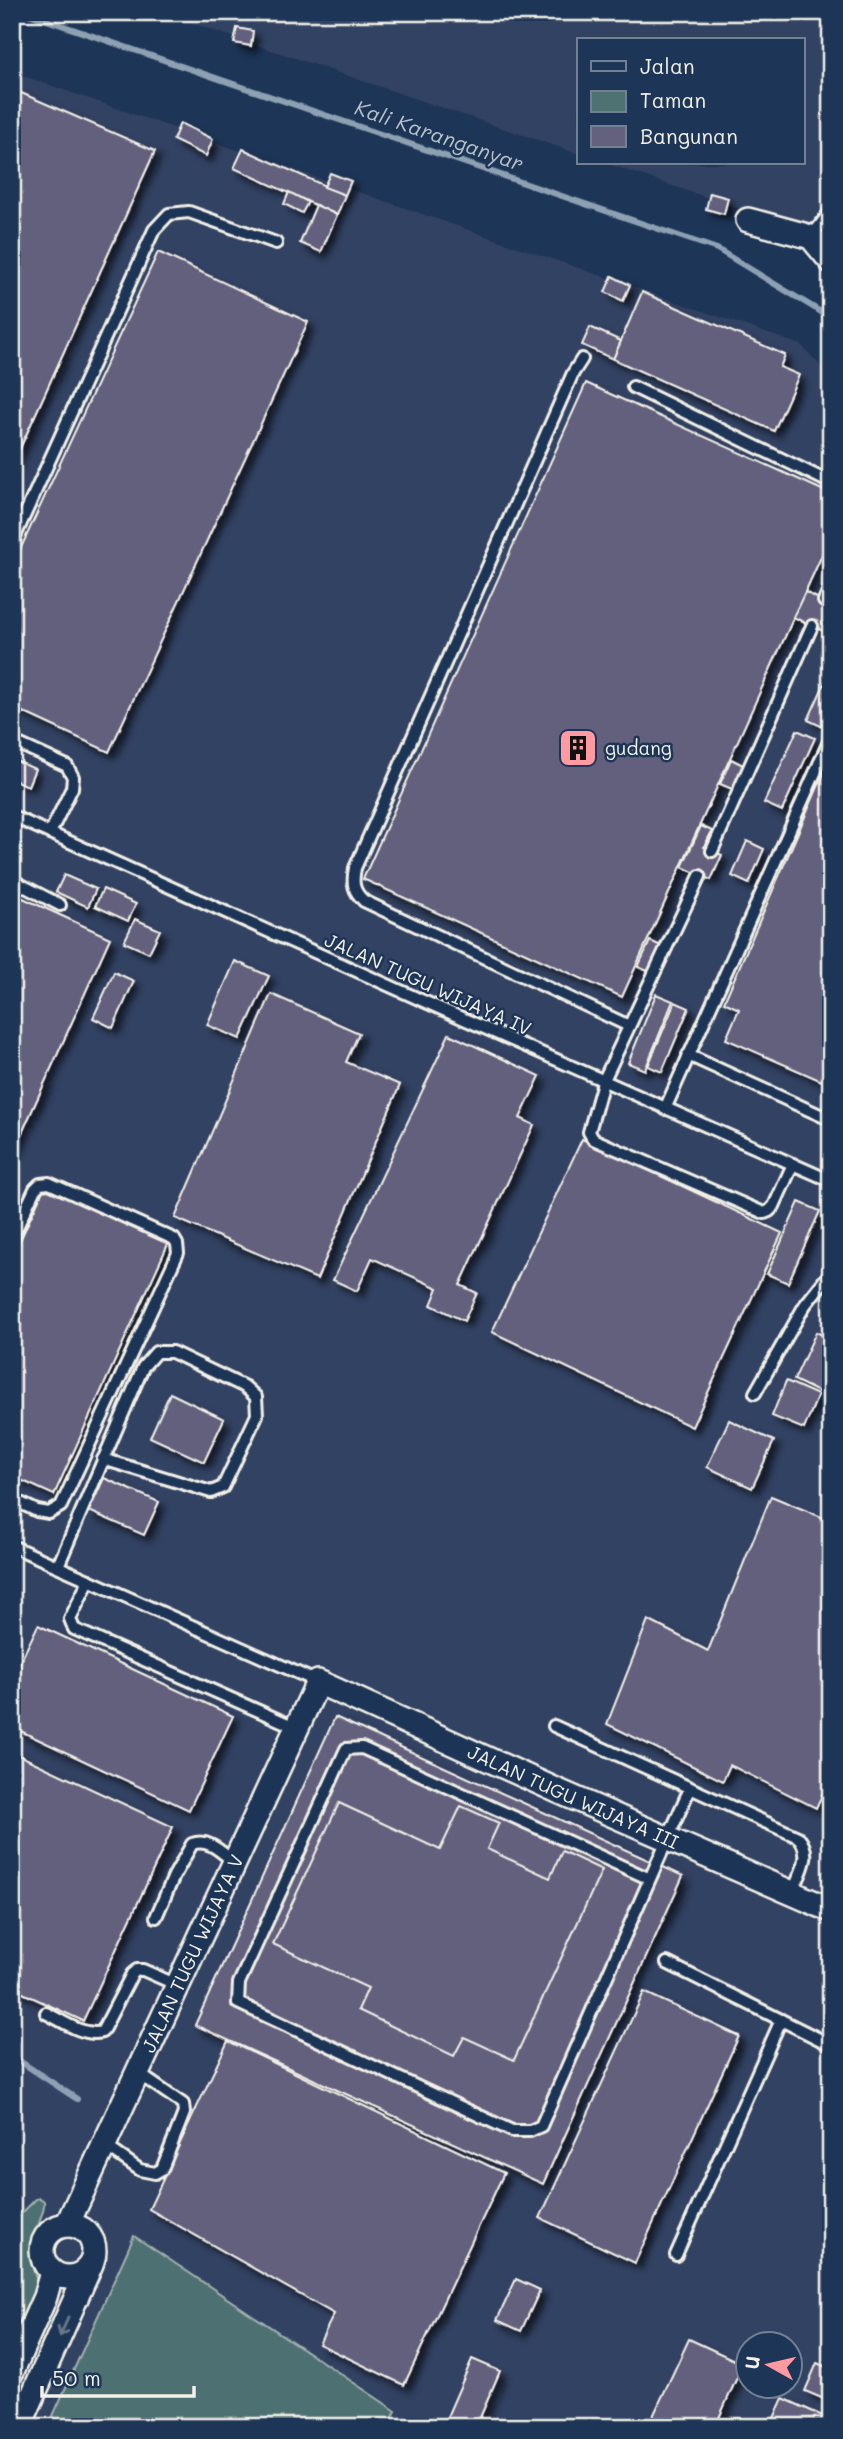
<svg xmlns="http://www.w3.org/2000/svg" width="843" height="2439" viewBox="0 0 843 2439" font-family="Mali,sans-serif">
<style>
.built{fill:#324263;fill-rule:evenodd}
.green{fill:#4e7172;stroke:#a1b1ad;stroke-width:2}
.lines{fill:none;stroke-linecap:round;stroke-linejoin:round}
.stream{stroke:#8da1b3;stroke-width:6}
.building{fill:#64617e;stroke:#f4f1e8;stroke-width:2;filter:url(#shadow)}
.lane-casing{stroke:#f4f1e8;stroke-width:16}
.street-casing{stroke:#f4f1e8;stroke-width:28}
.lane{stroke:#1d3557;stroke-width:10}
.street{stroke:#1d3557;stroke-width:23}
.oneway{stroke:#68778a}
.labels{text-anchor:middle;stroke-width:5;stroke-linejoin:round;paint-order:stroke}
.poi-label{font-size:19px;fill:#f4f1e8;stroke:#1d3557;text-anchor:start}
.street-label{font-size:19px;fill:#f4f1e8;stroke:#1d3557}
.water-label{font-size:21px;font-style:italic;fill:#b8c2c9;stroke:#1d3557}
</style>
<defs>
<filter id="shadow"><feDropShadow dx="6" dy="6" stdDeviation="3.5" flood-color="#0009"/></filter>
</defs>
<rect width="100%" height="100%" fill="#1d3557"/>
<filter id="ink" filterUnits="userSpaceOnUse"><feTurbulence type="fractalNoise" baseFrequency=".0143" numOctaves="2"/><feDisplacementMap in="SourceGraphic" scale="14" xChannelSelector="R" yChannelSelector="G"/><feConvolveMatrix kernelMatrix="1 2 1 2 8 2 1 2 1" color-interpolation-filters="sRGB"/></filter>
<g filter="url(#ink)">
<g class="built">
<polygon points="159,12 831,12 831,259 803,230 605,163 803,163 803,40 579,40 579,154"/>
<path d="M 12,72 L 801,345 L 831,377 L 831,2427 L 12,2427 ZM 748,2344 L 790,2344 L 790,2386 L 748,2386 Z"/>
</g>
<g class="green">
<path d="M 40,2198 L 44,2201 C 45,2209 41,2216 39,2223 C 28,2251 28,2263 41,2290 L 12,2353 L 12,2223 L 36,2199 Z"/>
<polygon points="134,2236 396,2411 388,2427 48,2427"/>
</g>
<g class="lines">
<g class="stream">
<polyline points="23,12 717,249 831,318"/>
<polyline points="12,2056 77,2099"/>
</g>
</g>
<g class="building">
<polygon points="237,28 253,31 251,46 234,43"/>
<polygon points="12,89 155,151 12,466"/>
<polygon points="180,123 213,139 206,156 173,140"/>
<polygon points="243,149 345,195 337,215 234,168"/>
<polygon points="330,173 351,181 345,195 324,187"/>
<polygon points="289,192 308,202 302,213 284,204"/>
<polygon points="710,193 728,198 724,214 706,209"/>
<polygon points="316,205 337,215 321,252 300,243"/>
<polygon points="158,252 308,322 109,752 12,707 12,567"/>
<polygon points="612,276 630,285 623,301 605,292"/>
<polygon points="642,292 785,355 780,367 799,375 774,431 613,359"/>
<polygon points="590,327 621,341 613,359 582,345"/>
<polygon points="586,383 831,494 831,535 622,997 363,879"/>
<polygon points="805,592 831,605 831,615 823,631 793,617"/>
<polygon points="831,669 831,710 823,727 808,720"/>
<polygon points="797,730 815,738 782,811 764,803"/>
<polygon points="831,757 831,1085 726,1039 739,1009 724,1002"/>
<polygon points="12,759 35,769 28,786 12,779"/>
<polygon points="731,759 743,765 732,789 720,784"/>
<polygon points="701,826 712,831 704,847 722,855 711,880 682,867"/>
<polygon points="747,841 764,849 749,884 732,876"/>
<polygon points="64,875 96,889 88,907 56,892"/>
<polygon points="103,889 136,904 128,921 95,906"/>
<polygon points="12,893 110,938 12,1155"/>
<polygon points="135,919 160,930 149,953 124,942"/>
<polygon points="650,941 661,946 650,972 638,967"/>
<polygon points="235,961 269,976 240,1039 207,1025"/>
<polygon points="114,972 134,981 113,1028 93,1018"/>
<polygon points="271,994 359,1033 346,1062 400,1085 317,1279 175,1218"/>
<polygon points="656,994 673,1001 645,1070 628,1063"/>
<polygon points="675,1002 689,1008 662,1072 648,1066"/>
<polygon points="449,1034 540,1076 520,1118 534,1125 460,1285 477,1293 464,1321 431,1305 438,1288 372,1258 357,1291 333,1280"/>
<polygon points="582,1139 782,1233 692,1427 492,1332"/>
<polygon points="45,1186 169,1242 54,1495 12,1476 12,1258"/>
<polygon points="799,1202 820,1211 788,1283 767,1274"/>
<polygon points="816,1332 831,1339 831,1398 794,1380"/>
<polygon points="786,1381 818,1395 804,1429 772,1416"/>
<polygon points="170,1393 224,1419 204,1462 150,1437"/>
<polygon points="729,1420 774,1441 752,1488 707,1467"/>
<polygon points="104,1478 159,1502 144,1535 89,1511"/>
<polygon points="771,1496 831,1521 831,1776 816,1808 730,1765 723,1781 607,1724 648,1620 708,1651"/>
<polygon points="38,1625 233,1716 189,1810 12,1727 12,1679"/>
<polygon points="335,1717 683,1876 543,2184 195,2025"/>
<polygon points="12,1752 173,1827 83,2021 12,1988"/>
<polygon points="339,1803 440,1850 461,1806 499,1823 487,1849 550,1878 562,1851 602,1870 514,2060 464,2037 454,2056 358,2010 368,1988 273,1944"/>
<polygon points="644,1992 739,2036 635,2263 540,2218"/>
<polygon points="228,2041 504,2173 404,2385 319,2344 334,2314 149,2209"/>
<polygon points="516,2279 540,2290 521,2331 497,2320"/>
<polygon points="689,2339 743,2364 715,2427 648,2427"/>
<polygon points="472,2359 500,2371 476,2427 445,2427 443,2426"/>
<polygon points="817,2363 831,2369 831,2402 805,2391"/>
<polygon points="783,2398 831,2420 831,2427 770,2427"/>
</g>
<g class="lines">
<defs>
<g id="lane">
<polyline points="811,237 831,211"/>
<path d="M 582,359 L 573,373 L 355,868 C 352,883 353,891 364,901 L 629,1026"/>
<polyline points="633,387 831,483"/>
<polyline points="12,543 154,230 169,214 189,212 276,243"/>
<polyline points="824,601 831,585"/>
<polyline points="12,741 67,766 73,777 72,788 50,833"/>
<polyline points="12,816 421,1000 831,1181"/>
<polyline points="712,851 812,626"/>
<polyline points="700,876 603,1082 589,1132 593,1139 764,1213 769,1211 774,1206 793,1164"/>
<polyline points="12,880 60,905"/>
<polyline points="688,1055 831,1120"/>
<polyline points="665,1109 831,737"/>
<polyline points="12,1238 35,1189 40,1184 49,1183 174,1239 177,1244 178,1253 61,1506 49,1513 37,1511 12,1499"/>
<polyline points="755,1393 805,1305 831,1272"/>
<polyline points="12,1546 318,1682"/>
<polyline points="58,1566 143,1367 156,1352 172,1352 245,1387 256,1397 257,1415 223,1487 211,1492 103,1459"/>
<polyline points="89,1580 70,1619 74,1629 297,1728"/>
<path d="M 554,1726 L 798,1837 C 814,1855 800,1873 792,1893"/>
<polyline points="650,1879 362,1748 346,1749 239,1983 238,2003 512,2131 530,2131 541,2126 690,1788"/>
<path d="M 156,1917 L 174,1876 L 192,1844 C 209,1838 221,1852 234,1862"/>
<polyline points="667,1963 831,2045"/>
<path d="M 46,2013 C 62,2021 84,2037 102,2032 L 132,1974 L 137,1970 L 143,1970 L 177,1985"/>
<polyline points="103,2144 140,2170 155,2173 162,2169 184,2113 183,2104 138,2073"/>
<polyline points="676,2255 781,2020"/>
</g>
<g id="street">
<polyline points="748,220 811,237 831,261"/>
<circle cx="68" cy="2251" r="26"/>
<path id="s1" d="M 67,2225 L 318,1682 L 558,1791 L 831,1910"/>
<polyline points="12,2371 45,2297 52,2272"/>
<polyline points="19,2427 91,2264"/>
</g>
</defs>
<use href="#lane" class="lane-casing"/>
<use href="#street" class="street-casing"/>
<use href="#lane" class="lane"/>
<use href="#street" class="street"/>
</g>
<defs><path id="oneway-shaft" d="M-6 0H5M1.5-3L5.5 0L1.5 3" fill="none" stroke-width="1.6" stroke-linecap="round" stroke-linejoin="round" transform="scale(1.75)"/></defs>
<use class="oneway" href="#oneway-shaft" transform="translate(64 2327) rotate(114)"/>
</g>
<defs>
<symbol id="building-square" viewBox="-11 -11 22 22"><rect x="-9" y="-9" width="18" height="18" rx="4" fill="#ff9aa2" stroke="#1d3557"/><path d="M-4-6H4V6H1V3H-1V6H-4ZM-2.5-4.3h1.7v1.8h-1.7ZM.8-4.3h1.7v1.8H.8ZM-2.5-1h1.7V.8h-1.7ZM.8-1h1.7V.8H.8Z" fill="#111"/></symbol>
</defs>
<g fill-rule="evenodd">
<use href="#building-square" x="556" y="726" width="44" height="44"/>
</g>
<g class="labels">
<g class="poi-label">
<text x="605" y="755">gudang</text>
</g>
<g class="street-label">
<text transform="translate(428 984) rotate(24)" y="7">JALAN TUGU WIJAYA IV</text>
<text dy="7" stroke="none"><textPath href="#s1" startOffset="878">JALAN TUGU WIJAYA III</textPath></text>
<text dy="7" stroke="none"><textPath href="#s1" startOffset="299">JALAN TUGU WIJAYA V</textPath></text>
</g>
<g class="water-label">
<text transform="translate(439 136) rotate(19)" y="7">Kali Karanganyar</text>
</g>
</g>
<rect width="843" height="2439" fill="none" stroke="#1d3557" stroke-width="42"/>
<rect x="21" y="21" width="801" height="2397" fill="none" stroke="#f4f1e8" stroke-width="2.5" filter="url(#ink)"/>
<rect x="577" y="38" width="228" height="126" fill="#1d3557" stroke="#738091" stroke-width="2"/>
<rect x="591" y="61" width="35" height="10" fill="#1d3557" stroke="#738091" stroke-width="2"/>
<text x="640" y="74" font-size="21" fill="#f4f1e8">Jalan</text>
<rect x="591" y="91" width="35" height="21" fill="#4e7172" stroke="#738091" stroke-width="2"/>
<text x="640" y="108" font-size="21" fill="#f4f1e8">Taman</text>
<rect x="591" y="126" width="35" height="21" fill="#64617e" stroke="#738091" stroke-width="2"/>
<text x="640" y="144" font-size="21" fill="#f4f1e8">Bangunan</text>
<g transform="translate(769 2365) rotate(278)"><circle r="33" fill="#1d3557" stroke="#738091" stroke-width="2"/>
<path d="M0-5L12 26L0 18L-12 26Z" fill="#ff9aa2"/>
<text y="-10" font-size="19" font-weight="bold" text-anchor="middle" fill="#f4f1e8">U</text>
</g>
<path d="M42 2386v10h152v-10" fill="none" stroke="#f4f1e8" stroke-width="3.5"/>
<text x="52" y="2386" font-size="21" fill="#f4f1e8" stroke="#1d3557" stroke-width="5" paint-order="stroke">50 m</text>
</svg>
